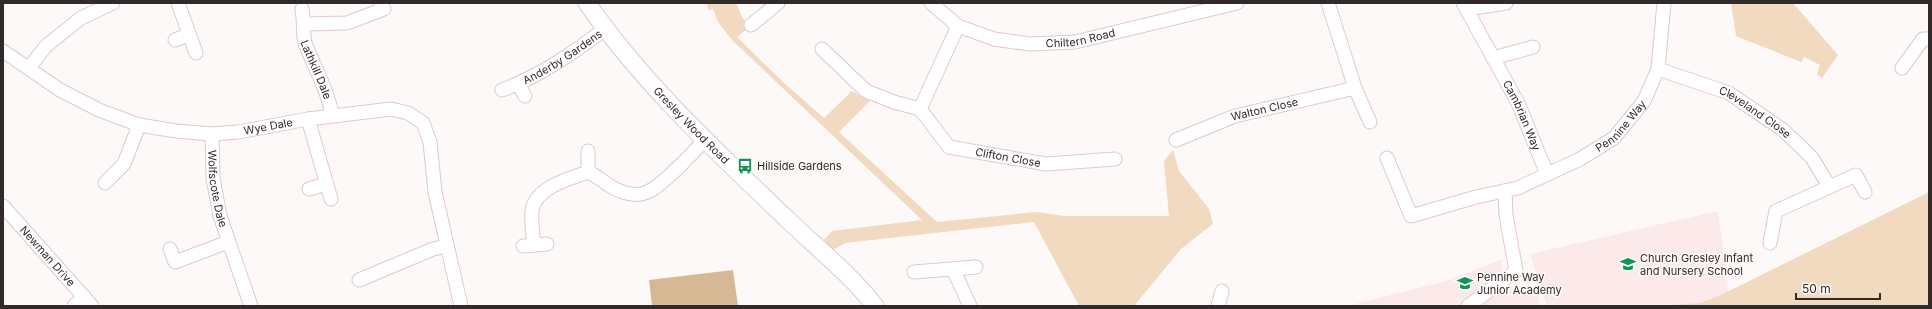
<svg xmlns="http://www.w3.org/2000/svg" width="1932" height="309" viewBox="0 0 1932 309" font-family="Inter,sans-serif">
<style>
.built{fill:#fce9ea}
.green{fill:#f1dac0}
.forest{fill:#d7b895}
.lines{fill:none;stroke-linecap:round;stroke-linejoin:round}
.minor-casing{stroke:#e0c9ca;stroke-width:15}
.tertiary-casing{stroke:#e0c9ca;stroke-width:19}
.minor{stroke:#fff;stroke-width:13}
.tertiary{stroke:#fff;stroke-width:17}
.labels{text-anchor:middle;stroke-width:3.5;stroke-linejoin:round;paint-order:stroke}
.street-label{font-size:11px;fill:#32292a;stroke:#fef9f9}
.poi-label{font-size:11px;fill:#32292a;stroke:#fef9f9;text-anchor:start}
</style>
<rect width="100%" height="100%" fill="#fef9f9"/>
<g class="built">
<polygon points="1718,211 1729,296 1711,306 1547,306 1530,254"/>
<polygon points="1502,259 1501,274 1493,282 1500,294 1516,283 1538,297 1539,306 1347,306 1446,281"/>
</g>
<g class="green">
<polygon points="706,3 736,3 742,17 750,27 737,37 783,82 824,118 852,91 870,101 839,132 937,222 1037,212 1064,216 1169,216 1164,161 1173,150 1179,171 1209,209 1213,224 1181,249 1134,306 1079,306 1034,222 845,243 833,250 824,240 832,231 922,220 732,40 718,22 713,9 709,10"/>
<polygon points="1731,3 1793,3 1838,55 1822,78 1817,74 1820,65 1804,57 1801,62 1736,36"/>
<polygon points="1929,192 1929,306 1663,306 1700,303 1719,296"/>
</g>
<polygon class="forest" points="733,270 738,306 652,306 649,280"/>
<g class="lines">
<defs>
<g id="minor">
<polyline points="178,3 196,53"/>
<path id="s1" d="M 931,3 L 958,26 L 994,39 L 1030,44 L 1075,42 L 1237,3"/>
<path id="s2" d="M 1463,3 L 1518,103 L 1547,174"/>
<path id="s3" d="M 302,9 C 304,18 303,37 305,43 C 314,67 328,90 332,115"/>
<polyline points="1468,12 1474,8 1506,3"/>
<polyline points="305,24 347,23 384,9 381,3"/>
<polyline points="751,25 778,3"/>
<path id="s4" d="M 958,26 L 920,109 L 949,147 L 1046,164 L 1115,159"/>
<polyline points="175,40 188,35"/>
<polyline points="822,49 866,91 894,102 920,109"/>
<path id="s5" d="M 3,51 L 60,90 L 99,110 L 139,125 L 176,131 L 212,134 L 238,132 L 308,119 L 391,109 L 408,113 L 423,123 L 430,142 L 435,192 L 461,306"/>
<polyline points="1493,58 1533,47"/>
<polyline points="29,68 46,46 81,18 113,3"/>
<polyline points="1902,68 1923,39 1929,39"/>
<path id="s6" d="M 1658,69 L 1729,93 L 1783,130 L 1804,150 L 1812,158 L 1829,186"/>
<polyline points="518,84 525,96"/>
<polyline points="1355,88 1370,122"/>
<path id="s7" d="M 502,90 C 540,76 573,53 605,29"/>
<polyline points="308,119 331,199"/>
<path id="s8" d="M 212,134 L 213,178 L 220,216 L 251,306"/>
<path id="s9" d="M 1176,140 L 1235,116 L 1355,88 L 1328,3"/>
<polyline points="588,151 588,172"/>
<path id="s10" d="M 1387,158 L 1411,216 L 1476,197 L 1518,188 L 1580,159 L 1614,138 L 1644,101 L 1658,69 L 1664,3"/>
<polyline points="105,183 124,164 139,125"/>
<polyline points="309,189 326,184"/>
<path id="s11" d="M 3,206 L 92,306"/>
<polyline points="1770,243 1776,211 1856,175 1865,192"/>
<path d="M 534,245 C 533,234 531,222 532,211 C 535,187 569,179 588,172 C 600,177 608,187 620,191 C 628,194 639,196 647,192 C 663,186 692,153 705,140"/>
<polyline points="523,246 547,244"/>
<polyline points="170,249 175,262 228,242"/>
<polyline points="953,269 970,306"/>
<polyline points="914,272 976,267"/>
<polyline points="359,280 433,249 447,246"/>
<polyline points="74,306 84,296"/>
<polyline points="1218,306 1222,291"/>
<polyline points="1468,306 1516,271 1506,215 1505,191"/>
</g>
<g id="tertiary">
<path id="s12" d="M 587,3 C 644,85 717,152 789,221 C 817,248 850,274 875,306"/>
</g>
</defs>
<use href="#minor" class="minor-casing"/>
<use href="#tertiary" class="tertiary-casing"/>
<use href="#minor" class="minor"/>
<use href="#tertiary" class="tertiary"/>
</g>
<defs>
<symbol id="bus-bare" viewBox="-9 -9 18 18"><path d="M-5-6H5V4H4V6H2V4H-2V6H-4V4H-5ZM-3.5-4V0h7V-4ZM-3.5 1.2v1.5H-2V1.2ZM2 1.2v1.5H3.5V1.2Z" fill="#0f9655" stroke="#fef9f9" stroke-width="2.5" paint-order="stroke"/></symbol>
<symbol id="school-bare" viewBox="-9 -9 18 18"><path d="M0-5L7-2L0 1L-7-2ZM-4 1L0 2.5L4 1V4Q0 6-4 4Z" fill="#0f9655" stroke="#fef9f9" stroke-width="2.5" paint-order="stroke"/></symbol>
</defs>
<g fill-rule="evenodd">
<use href="#bus-bare" x="734" y="155" width="22" height="22"/>
<use href="#school-bare" x="1617" y="253" width="22" height="22"/>
<use href="#school-bare" x="1454" y="272" width="22" height="22"/>
</g>
<g class="labels">
<g class="street-label">
<text dy="4" stroke="none"><textPath href="#s1" startOffset="161">Chiltern Road</textPath></text>
<text dy="4" stroke="none"><textPath href="#s7" startOffset="69">Anderby Gardens</textPath></text>
<text dy="4" stroke="none"><textPath href="#s3" startOffset="63">Lathkill Dale</textPath></text>
<text dy="4" stroke="none"><textPath href="#s9" startOffset="94">Walton Close</textPath></text>
<text dy="4" stroke="none"><textPath href="#s6" startOffset="107">Cleveland Close</textPath></text>
<text dy="4" stroke="none"><textPath href="#s2" startOffset="127">Cambrian Way</textPath></text>
<text dy="4" stroke="none"><textPath href="#s10" startOffset="295">Pennine Way</textPath></text>
<text dy="4" stroke="none"><textPath href="#s12" startOffset="161">Gresley Wood Road</textPath></text>
<text dy="4" stroke="none"><textPath href="#s5" startOffset="286">Wye Dale</textPath></text>
<text dy="4" stroke="none"><textPath href="#s4" startOffset="199">Clifton Close</textPath></text>
<text dy="4" stroke="none"><textPath href="#s8" startOffset="55">Wolfscote Dale</textPath></text>
<text dy="4" stroke="none"><textPath href="#s11" startOffset="67">Newman Drive</textPath></text>
</g>
<g class="poi-label">
<text x="757" y="170">Hillside Gardens</text>
<text x="1640" y="262">Church Gresley Infant<tspan x="1640" dy="13">and Nursery School</tspan></text>
<text x="1477" y="281">Pennine Way<tspan x="1477" dy="13">Junior Academy</tspan></text>
</g>
</g>
<rect width="1932" height="309" fill="none" stroke="#32292a" stroke-width="8"/>
<path d="M1796 293v6h84v-6" fill="none" stroke="#32292a" stroke-width="2"/>
<text x="1802" y="293" font-size="12" fill="#32292a" stroke="#fef9f9" stroke-width="3" paint-order="stroke">50 m</text>
</svg>
